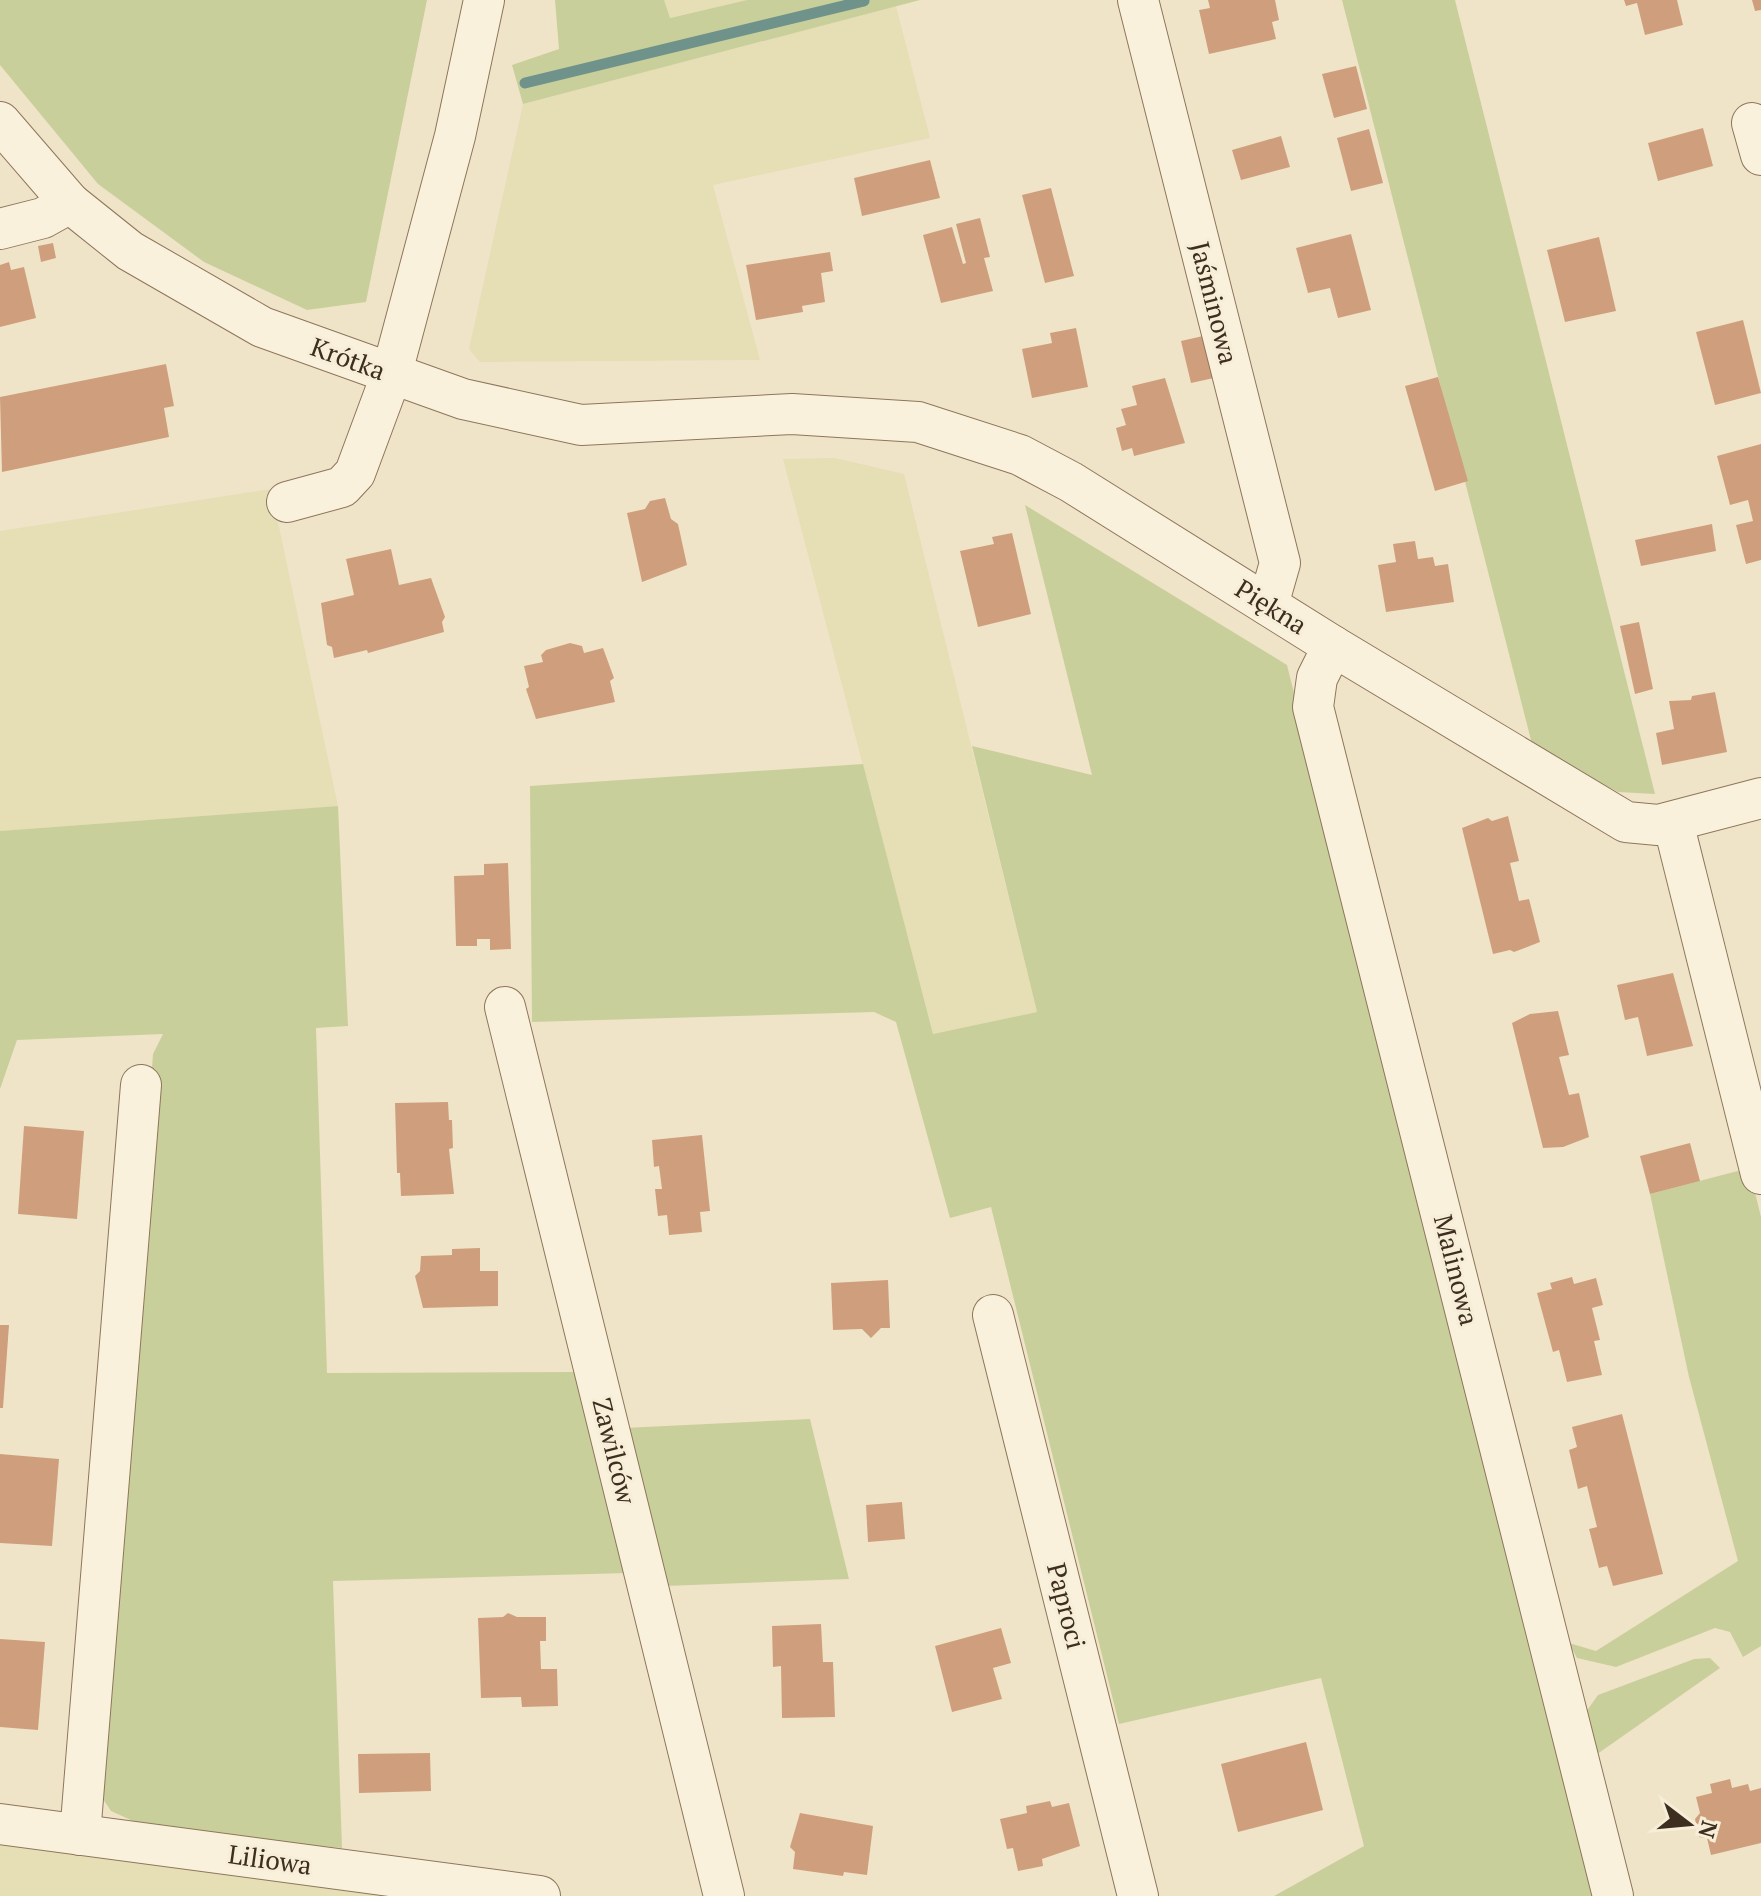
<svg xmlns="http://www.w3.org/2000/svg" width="1761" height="1896" viewBox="0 0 1761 1896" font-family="'PT Serif',serif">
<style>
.farmland{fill:#e6deb5}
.green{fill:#c9cf9b}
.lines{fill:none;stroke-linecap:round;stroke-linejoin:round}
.stream{stroke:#6f938a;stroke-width:11}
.building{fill:#cf9f7d}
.minor-casing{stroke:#8d765c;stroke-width:42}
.minor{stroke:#faf1dc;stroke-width:40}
.labels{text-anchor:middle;stroke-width:6;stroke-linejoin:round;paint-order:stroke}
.street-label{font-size:26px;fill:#3d2e20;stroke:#f7eed8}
</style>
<rect width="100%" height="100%" fill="#f0e4c8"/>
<g class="farmland">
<polygon points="664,0 747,0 669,18"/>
<polygon points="896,6 930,138 713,185 760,360 480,362 469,349 523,104"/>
<polygon points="835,458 904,474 1037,1012 933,1034 783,459"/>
<polygon points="271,489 338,806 0,831 0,531"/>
<polygon points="0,1841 405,1896 0,1896"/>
</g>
<g class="green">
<polygon points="0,0 427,0 366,302 307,310 204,262 98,184 0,65"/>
<polygon points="555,0 664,0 670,18 747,0 920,0 523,104 512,65 559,49"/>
<polygon points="1342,0 1455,0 1655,794 1618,792 1533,748"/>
<polygon points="1025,505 1287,665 1595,1896 1274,1896 1364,1846 1321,1678 1119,1724 991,1207 950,1218 896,1022 874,1012 532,1022 530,786 863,764 933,1034 1037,1012 972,746 1092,775"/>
<polygon points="338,806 348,1026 316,1028 327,1373 576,1372 628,1573 333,1581 342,1848 155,1831 111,1811 99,1793 153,1054 163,1034 17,1040 0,1089 0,831"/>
<polygon points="1749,1168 1761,1217 1761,1646 1743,1657 1730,1632 1715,1628 1616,1667 1577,1658 1569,1643 1596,1651 1738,1561 1689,1377 1650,1194"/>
<polygon points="810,1419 849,1579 665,1586 624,1428"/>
<polygon points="1710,1658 1720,1668 1593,1757 1586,1712 1598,1695 1694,1659"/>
</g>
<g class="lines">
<polyline class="stream" points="525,83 864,1"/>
</g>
<g class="building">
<polygon points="1208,0 1275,0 1279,20 1272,22 1276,39 1209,54 1199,10 1210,8"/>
<polygon points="1624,0 1677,0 1683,25 1645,35 1637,3 1626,6"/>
<polygon points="1752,0 1761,0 1761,10 1755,11"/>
<polygon points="1356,66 1367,109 1334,118 1322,74"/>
<polygon points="1703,128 1713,166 1658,181 1648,143"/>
<polygon points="1369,129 1383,183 1351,191 1337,138"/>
<polygon points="1281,136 1290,167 1241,180 1232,150"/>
<polygon points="930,160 940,198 862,216 854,178"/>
<polygon points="1051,188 1074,276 1045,283 1022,195"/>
<polygon points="980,218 990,257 984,258 993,291 941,303 923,235 952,227 963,264 966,263 956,224"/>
<polygon points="1351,234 1371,310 1338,318 1330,288 1308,293 1296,248"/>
<polygon points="1599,237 1616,311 1565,322 1547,250"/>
<polygon points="53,243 56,258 41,262 38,246"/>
<polygon points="830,252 833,271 821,273 825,302 802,306 803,312 756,320 746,265"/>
<polygon points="9,262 11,270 24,267 36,318 0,327 0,265"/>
<polygon points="1743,320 1761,393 1715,405 1696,332"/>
<polygon points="1076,328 1088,387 1032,398 1022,349 1052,343 1050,333"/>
<polygon points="1212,334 1223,376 1191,383 1181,341"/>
<polygon points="166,364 174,406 164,408 169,437 2,472 0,397"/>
<polygon points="1438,377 1468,481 1435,491 1405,386"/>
<polygon points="1165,378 1185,443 1134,456 1132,448 1122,451 1116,428 1126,425 1121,409 1137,405 1132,386"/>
<polygon points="1761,444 1761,560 1746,564 1736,525 1753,521 1748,500 1730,505 1717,456"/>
<polygon points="665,498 671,519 678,524 687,565 642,582 627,513 645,509 650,501"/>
<polygon points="1712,524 1716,551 1641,566 1635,540"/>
<polygon points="1012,533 1031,614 978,627 960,551 994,544 992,537"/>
<polygon points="1415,541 1418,559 1433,557 1435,566 1448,564 1454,602 1386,612 1378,565 1396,562 1393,544"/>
<polygon points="391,549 399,585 431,578 445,617 442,622 444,632 368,653 367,650 334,658 332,647 327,645 321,603 354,595 346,559"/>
<polygon points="1639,622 1653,689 1635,694 1620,626"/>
<polygon points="570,643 582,646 584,653 603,648 614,678 610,681 615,702 536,719 526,689 529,687 524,666 543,662 541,655 546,650"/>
<polygon points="1715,692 1727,752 1662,765 1656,733 1674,729 1669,701 1691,700 1692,696"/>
<polygon points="1508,816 1519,861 1510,863 1519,901 1529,899 1540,942 1514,952 1510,950 1493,954 1462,828 1488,818 1492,821"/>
<polygon points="508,863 511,949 490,950 490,939 477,939 477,946 456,946 454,876 484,875 484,864"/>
<polygon points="1673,973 1693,1046 1647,1056 1638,1017 1625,1020 1617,985"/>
<polygon points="1558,1011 1569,1055 1559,1057 1569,1095 1579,1093 1589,1137 1563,1147 1543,1148 1512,1023 1530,1014"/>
<polygon points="448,1102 449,1120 452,1120 453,1148 449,1149 454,1194 401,1196 400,1173 397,1173 395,1103"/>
<polygon points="24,1126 84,1131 77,1219 18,1214"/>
<polygon points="702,1135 710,1211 700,1212 702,1232 669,1235 667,1215 658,1216 655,1189 662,1189 659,1166 654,1167 652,1140"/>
<polygon points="1690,1143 1700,1181 1650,1194 1640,1156"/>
<polygon points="480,1248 480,1271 498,1271 498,1306 423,1308 415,1276 420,1271 421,1256 452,1255 452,1249"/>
<polygon points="1572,1277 1574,1284 1596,1278 1603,1305 1592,1308 1600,1340 1594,1341 1602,1375 1567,1382 1559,1350 1553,1352 1537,1293 1552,1289 1550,1283"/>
<polygon points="888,1280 890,1328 881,1328 871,1338 862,1329 833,1330 831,1283"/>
<polygon points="0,1325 9,1325 3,1408 0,1408"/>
<polygon points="1622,1414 1663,1574 1613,1586 1607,1566 1599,1568 1589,1529 1597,1527 1592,1507 1587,1486 1578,1489 1569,1450 1577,1447 1572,1427"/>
<polygon points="0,1454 59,1459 52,1546 0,1543"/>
<polygon points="902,1502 905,1539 868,1542 866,1505"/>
<polygon points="508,1613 517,1617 546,1617 546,1641 540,1641 541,1669 557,1669 558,1706 522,1707 521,1697 481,1698 478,1618 503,1617"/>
<polygon points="821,1624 823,1662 833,1662 835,1717 782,1718 781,1666 773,1667 772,1626"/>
<polygon points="1001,1628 1011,1663 993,1668 1002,1699 952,1712 935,1646"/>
<polygon points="0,1639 45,1642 38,1730 0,1727"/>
<polygon points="1306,1742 1323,1810 1238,1832 1221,1764"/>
<polygon points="430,1753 431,1791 359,1793 358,1754"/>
<polygon points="1730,1779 1732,1788 1748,1784 1750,1791 1761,1788 1761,1843 1711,1855 1707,1838 1699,1837 1695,1819 1700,1813 1696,1797 1712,1793 1710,1784"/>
<polygon points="1050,1801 1052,1807 1069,1803 1080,1846 1042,1859 1043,1866 1018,1871 1013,1848 1007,1849 1000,1819 1027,1813 1026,1806"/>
<polygon points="800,1813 873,1826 867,1875 844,1872 843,1876 793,1869 795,1852 790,1847"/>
</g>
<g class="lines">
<defs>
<g id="minor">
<polyline points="1138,0 1280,563 1268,605"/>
<polyline points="0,122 70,203 130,251 262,327 463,399 581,425 792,414 918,422 1020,455 1071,482 1333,646 1626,822 1658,825 1761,798"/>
<polyline points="1752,123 1761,155"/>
<polyline points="0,229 43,218 70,203"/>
<polyline points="287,502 342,487 355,473 391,376 455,136 484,0"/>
<polyline points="1333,646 1317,678 1313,707 1613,1896"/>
<polyline points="1673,822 1761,1174"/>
<polyline points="505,1007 724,1896"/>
<polyline points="993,1315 1138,1896"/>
<polyline points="0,1824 540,1896"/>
<polyline points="80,1835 141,1085"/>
</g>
</defs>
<use href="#minor" class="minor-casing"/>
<use href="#minor" class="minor"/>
</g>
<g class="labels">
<g class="street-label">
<text transform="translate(1214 303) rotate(76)" y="9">Jaśminowa</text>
<text transform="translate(348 359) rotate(20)" y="9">Krótka</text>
<text transform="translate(1271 607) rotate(32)" y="9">Piękna</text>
<text transform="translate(1456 1270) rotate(76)" y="9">Malinowa</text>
<text transform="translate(614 1451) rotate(76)" y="9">Zawilców</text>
<text transform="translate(1066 1606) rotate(76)" y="9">Paproci</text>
<text transform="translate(270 1860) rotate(8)" y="9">Liliowa</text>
</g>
</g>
<g transform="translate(1689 1824) rotate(106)" stroke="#f7eed8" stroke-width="6" paint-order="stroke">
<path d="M0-6L14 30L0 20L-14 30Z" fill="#3d2e20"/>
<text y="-12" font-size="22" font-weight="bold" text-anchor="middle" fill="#3d2e20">N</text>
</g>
</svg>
